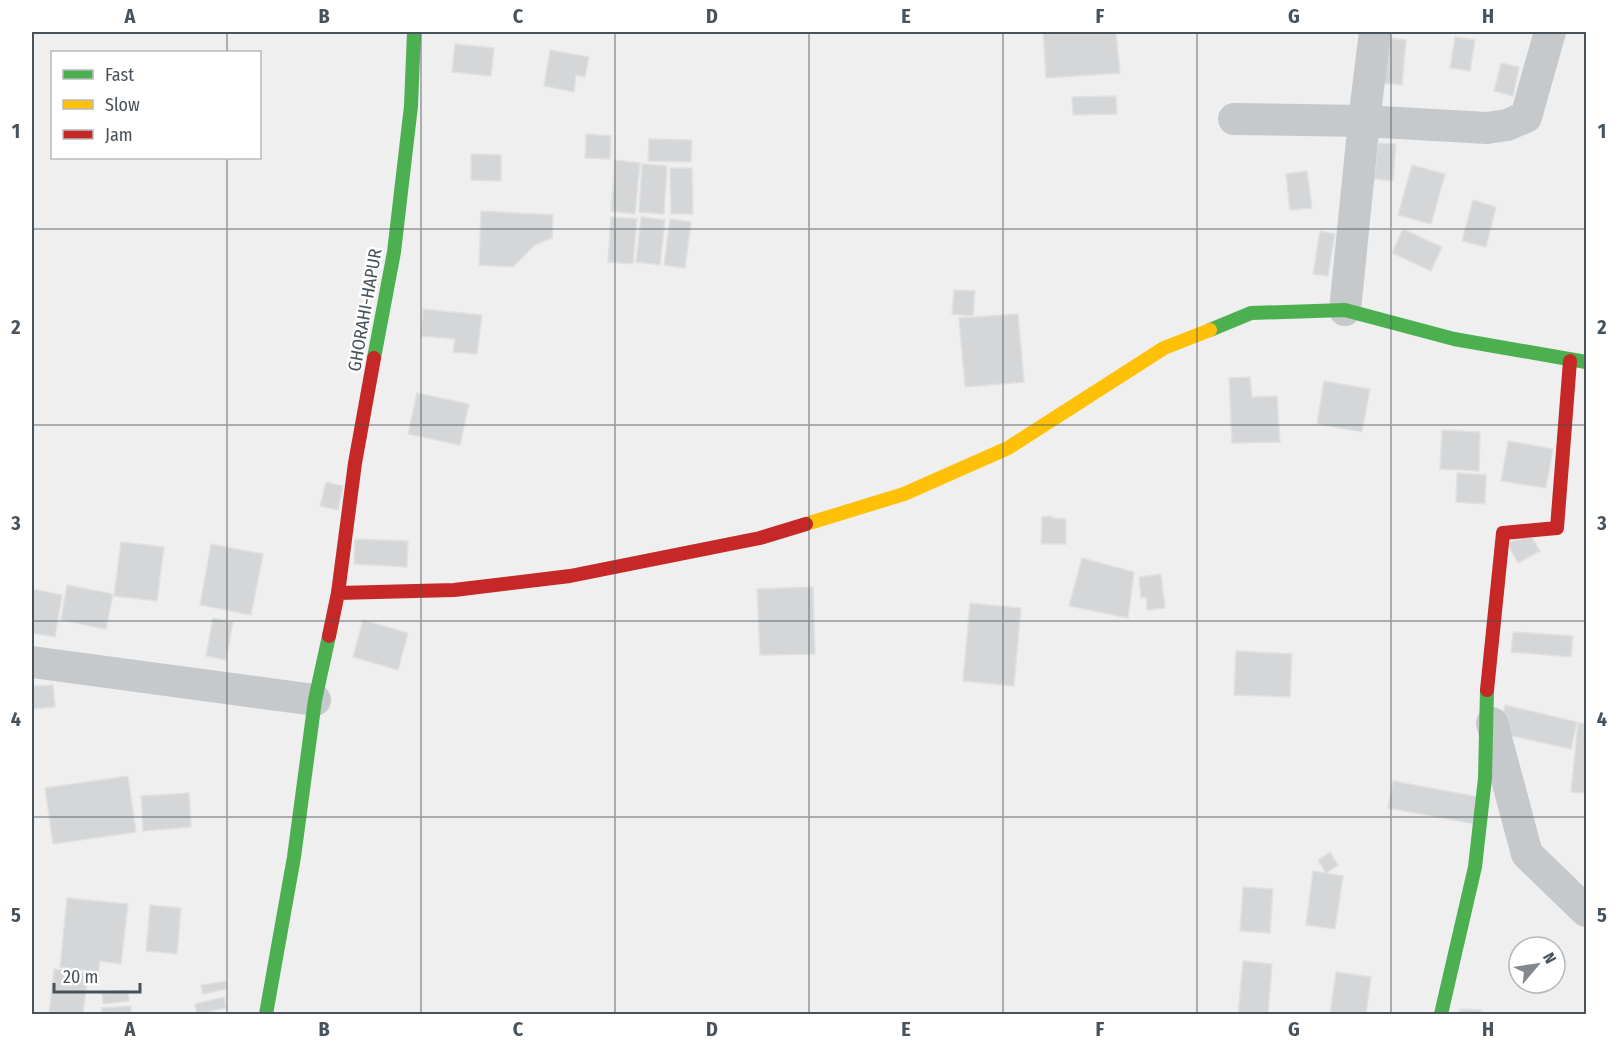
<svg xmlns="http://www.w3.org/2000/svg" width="1618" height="1046" viewBox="0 0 1618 1046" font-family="'Fira Sans Condensed',sans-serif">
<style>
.building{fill:#d5d6d7;stroke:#e0e1e2;stroke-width:1.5}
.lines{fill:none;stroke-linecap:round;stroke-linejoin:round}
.street{stroke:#c6c9cb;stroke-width:32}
.fast{stroke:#4caf50;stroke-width:14}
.slow{stroke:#ffc107;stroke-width:14}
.jam{stroke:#c62828;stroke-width:14}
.grid{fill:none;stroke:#47525a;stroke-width:1.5;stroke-opacity:0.55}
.labels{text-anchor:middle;stroke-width:5;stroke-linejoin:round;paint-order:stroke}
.street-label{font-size:18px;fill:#47525a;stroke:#fff}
.neatline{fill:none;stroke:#47525a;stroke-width:2}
.grid-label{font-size:20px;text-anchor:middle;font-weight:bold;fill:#47525a}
</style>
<rect width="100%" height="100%" fill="#efefef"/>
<g class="building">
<polygon points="1043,32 1116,32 1120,73 1046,78"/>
<polygon points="1455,37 1475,40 1470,71 1450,68"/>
<polygon points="1387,38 1406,40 1402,85 1383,83"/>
<polygon points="455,44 494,48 491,76 452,72"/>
<polygon points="550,50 589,57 585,77 576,75 574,92 544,86"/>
<polygon points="1501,63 1519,67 1513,96 1494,91"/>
<polygon points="1116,96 1117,114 1073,115 1072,97"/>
<polygon points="586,134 611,136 610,159 585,158"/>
<polygon points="649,139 692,140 691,162 648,161"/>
<polygon points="1378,143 1396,144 1393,181 1374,179"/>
<polygon points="471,154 501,155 501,181 471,180"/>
<polygon points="615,160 640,163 635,214 611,211"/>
<polygon points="642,164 667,166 664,214 639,212"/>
<polygon points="1412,165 1445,174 1431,224 1398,215"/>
<polygon points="670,168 692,168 693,214 671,214"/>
<polygon points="1307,171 1312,208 1290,210 1286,174"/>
<polygon points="1473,200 1496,207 1486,247 1462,241"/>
<polygon points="481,211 553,215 552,238 535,245 513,267 479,265"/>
<polygon points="611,217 637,219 633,264 608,262"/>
<polygon points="641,217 665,220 660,265 636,262"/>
<polygon points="670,219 691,222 685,268 664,265"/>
<polygon points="1403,229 1442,247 1431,271 1392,253"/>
<polygon points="1320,231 1335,234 1328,276 1313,274"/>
<polygon points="954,290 975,291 973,316 952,314"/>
<polygon points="423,309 482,315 477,354 453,352 455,339 421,336"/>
<polygon points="1018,314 1024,382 965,387 959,318"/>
<polygon points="1250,377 1252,397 1277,396 1280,442 1232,443 1229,378"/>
<polygon points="1324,381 1370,389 1362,432 1317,424"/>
<polygon points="417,393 469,404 460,445 408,434"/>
<polygon points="1442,430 1480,432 1479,471 1440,469"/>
<polygon points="1508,441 1553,449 1546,488 1501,481"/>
<polygon points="1457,473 1486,475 1485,504 1456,502"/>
<polygon points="326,482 343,486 338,510 320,506"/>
<polygon points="1052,516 1052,518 1066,519 1066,544 1041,544 1042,517"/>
<polygon points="1531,536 1540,551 1518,563 1507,543"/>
<polygon points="355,539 408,541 407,567 354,564"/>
<polygon points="121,542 164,547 157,601 114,596"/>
<polygon points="211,544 263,554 251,615 200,605"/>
<polygon points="1082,558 1134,572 1128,618 1069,606"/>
<polygon points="1161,574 1165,608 1147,610 1146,597 1141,598 1139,577"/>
<polygon points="67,585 113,594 106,629 61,620"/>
<polygon points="813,587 815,654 760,655 757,589"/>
<polygon points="32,589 62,595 55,637 32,633"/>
<polygon points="970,603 1021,608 1014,686 963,681"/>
<polygon points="213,618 233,622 226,660 206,656"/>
<polygon points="363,620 408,633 398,670 353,657"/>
<polygon points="1513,632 1573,636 1571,657 1511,652"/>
<polygon points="1236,651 1292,654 1290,697 1234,695"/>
<polygon points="53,685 55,707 32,709 32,686"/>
<polygon points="1505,705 1577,722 1571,749 1499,733"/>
<polygon points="1578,723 1586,724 1586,793 1571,792"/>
<polygon points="128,776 136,832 53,844 45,788"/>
<polygon points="1393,781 1479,797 1474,824 1388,808"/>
<polygon points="189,793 191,827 143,831 141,796"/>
<polygon points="1330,852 1338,865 1326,873 1318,860"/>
<polygon points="1313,871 1343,876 1335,929 1306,925"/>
<polygon points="1243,887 1273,889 1270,933 1240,931"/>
<polygon points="67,898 128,904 121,964 100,961 98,972 60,967"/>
<polygon points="150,905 181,908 177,954 146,951"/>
<polygon points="1243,961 1272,964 1268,1014 1238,1014"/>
<polygon points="54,969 88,973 83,1014 49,1014"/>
<polygon points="1336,972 1371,977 1366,1014 1330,1014"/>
<polygon points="226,981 227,989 203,994 201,985"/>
<polygon points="128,990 129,1001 103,1004 102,993"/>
<polygon points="224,997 226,1008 197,1014 195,1004"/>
<polygon points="131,1006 131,1014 102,1014 101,1008"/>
<polygon points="1460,1009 1481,1010 1481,1014 1460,1014"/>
</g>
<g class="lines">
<g class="street">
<polyline points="1234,119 1364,121 1487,128 1507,125 1526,117 1550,32"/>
<polyline points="1345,310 1364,121 1375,32"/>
<polyline points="32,662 315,700"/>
<polyline points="1492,723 1527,854 1586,911"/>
</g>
<g class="fast">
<polyline points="1210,330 1251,313 1345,310 1454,339 1586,362"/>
<polyline points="374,358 394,252 411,106 414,32"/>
<polyline points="266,1014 294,857 315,700 329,636"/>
<polyline points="1441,1014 1475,867 1485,778 1487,690"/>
</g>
<polyline class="slow" points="806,524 904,494 1008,448 1164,348 1210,330"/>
<g class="jam">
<polyline points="338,593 355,463 374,358"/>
<polyline points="329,636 338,593 454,590 570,576 760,538 806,524"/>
<polyline points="1487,690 1503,533 1557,528 1570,361"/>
</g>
</g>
<path class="grid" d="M 227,32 L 227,52M 421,32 L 421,1014M 615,32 L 615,1014M 809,32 L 809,1014M 1003,32 L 1003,1014M 1197,32 L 1197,1014M 1391,32 L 1391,1014M 227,158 L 227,1014M 32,229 L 1586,229M 32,425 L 1586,425M 32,621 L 1586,621M 32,817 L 1586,817"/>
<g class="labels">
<g class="street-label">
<text transform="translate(365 310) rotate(-80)" y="6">GHORAHI-HAPUR</text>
</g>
</g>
<rect width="1618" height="1046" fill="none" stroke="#ffffff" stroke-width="66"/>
<rect x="51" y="51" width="210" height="108" fill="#ffffff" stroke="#b5babd" stroke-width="1.5"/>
<rect x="63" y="70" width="30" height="9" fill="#4caf50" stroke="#b5babd" stroke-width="1.5"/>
<text x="105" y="81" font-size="18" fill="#47525a">Fast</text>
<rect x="63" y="100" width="30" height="9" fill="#ffc107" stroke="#b5babd" stroke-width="1.5"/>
<text x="105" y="111" font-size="18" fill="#47525a">Slow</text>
<rect x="63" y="130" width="30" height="9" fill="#c62828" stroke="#b5babd" stroke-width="1.5"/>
<text x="105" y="141" font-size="18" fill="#47525a">Jam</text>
<g transform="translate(1537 965) rotate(61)"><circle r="28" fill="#ffffff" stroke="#b5babd" stroke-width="1.5"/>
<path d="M0-4.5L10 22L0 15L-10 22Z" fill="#82898e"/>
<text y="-9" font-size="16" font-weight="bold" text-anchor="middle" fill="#47525a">N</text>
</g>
<path d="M54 983v9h86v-9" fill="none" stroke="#47525a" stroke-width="3"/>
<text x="63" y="983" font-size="18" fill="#47525a" stroke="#ffffff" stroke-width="4.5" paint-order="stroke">20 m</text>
<rect x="33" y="33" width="1552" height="980" class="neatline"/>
<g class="grid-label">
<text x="130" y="23">A</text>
<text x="324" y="23">B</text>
<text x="518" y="23">C</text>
<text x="712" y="23">D</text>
<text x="906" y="23">E</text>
<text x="1100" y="23">F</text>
<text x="1294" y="23">G</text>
<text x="1488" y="23">H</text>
<text x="16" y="138">1</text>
<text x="1602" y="138">1</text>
<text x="16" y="334">2</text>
<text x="1602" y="334">2</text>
<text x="16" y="530">3</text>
<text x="1602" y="530">3</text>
<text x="16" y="726">4</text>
<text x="1602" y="726">4</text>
<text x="16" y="922">5</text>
<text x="1602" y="922">5</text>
<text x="130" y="1036">A</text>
<text x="324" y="1036">B</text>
<text x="518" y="1036">C</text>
<text x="712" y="1036">D</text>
<text x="906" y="1036">E</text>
<text x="1100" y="1036">F</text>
<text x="1294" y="1036">G</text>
<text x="1488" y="1036">H</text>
</g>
</svg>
